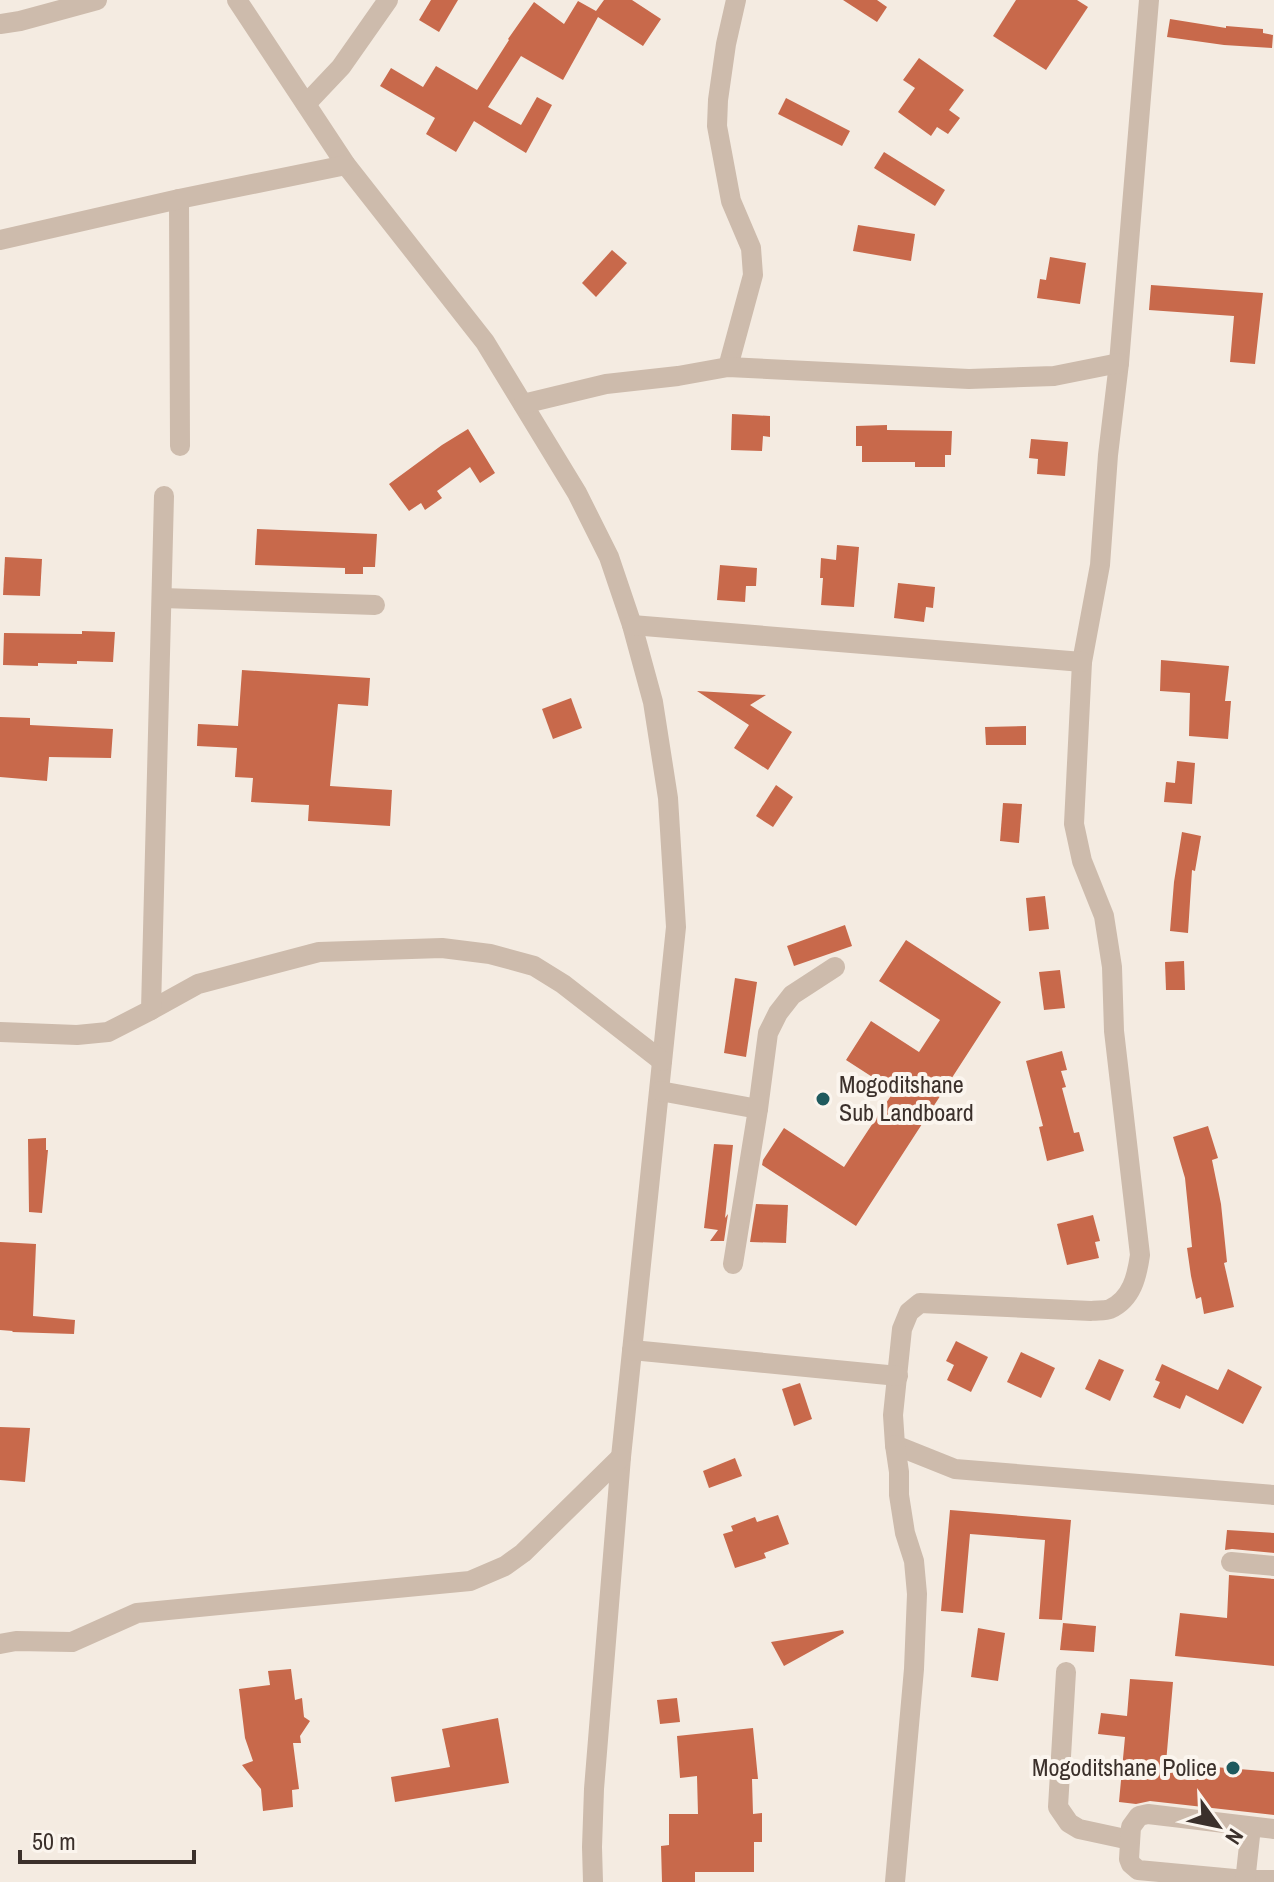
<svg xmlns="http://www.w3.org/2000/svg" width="1274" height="1882" viewBox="0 0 1274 1882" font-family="'Archivo Narrow',sans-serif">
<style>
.building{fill:#c8694b}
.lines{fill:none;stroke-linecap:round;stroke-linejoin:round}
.minor{stroke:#cdbbac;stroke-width:20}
.poi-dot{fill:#1f5a5e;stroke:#fbf5ee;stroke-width:3}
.labels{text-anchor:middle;stroke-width:8;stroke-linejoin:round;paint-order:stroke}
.poi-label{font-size:24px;fill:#3b302b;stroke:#fbf5ee;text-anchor:start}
</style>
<rect width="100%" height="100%" fill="#f4ebe1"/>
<g class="building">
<polygon points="431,0 458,0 439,32 419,20"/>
<polygon points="604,0 632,0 661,19 643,46 598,17 563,80 521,56 488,107 521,125 537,97 552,105 526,153 474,121 456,152 426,134 435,118 380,86 391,68 423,87 436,66 477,90 509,40 508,39 534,2 564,24 578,1 596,11"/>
<polygon points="843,0 877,0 887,7 877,22"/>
<polygon points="1016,0 1077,0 1088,7 1046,70 993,36"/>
<polygon points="1170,19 1226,28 1226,26 1263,29 1263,33 1273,35 1272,48 1224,45 1167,37"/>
<polygon points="919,58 964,90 949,110 960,118 948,134 937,127 931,136 898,112 915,88 903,80"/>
<polygon points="786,98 850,131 842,146 778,114"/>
<polygon points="884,152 945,190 935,206 874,168"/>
<polygon points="858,225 915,234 911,261 853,251"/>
<polygon points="612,250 627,263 596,297 582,283"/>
<polygon points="1050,257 1086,263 1080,304 1037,298 1040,279 1046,280"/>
<polygon points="1151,285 1263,293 1255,364 1230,362 1234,316 1149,310"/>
<polygon points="732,414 770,416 770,437 763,436 762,451 731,450"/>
<polygon points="887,425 887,430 952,431 951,455 945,455 945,467 915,467 915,462 862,462 862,446 856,446 856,426"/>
<polygon points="468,429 495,473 480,483 470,467 437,491 442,498 425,510 421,503 409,511 389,484 442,445"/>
<polygon points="1031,439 1068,442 1065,476 1037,474 1038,459 1029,458"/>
<polygon points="257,529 377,534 375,567 363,567 363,574 345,574 345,568 255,565"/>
<polygon points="837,545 859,547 854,607 821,605 823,578 820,578 821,558 836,560"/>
<polygon points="5,557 42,559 40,596 3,595"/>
<polygon points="720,565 757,568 756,586 746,586 745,602 717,600"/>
<polygon points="898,583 935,587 933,608 926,607 924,622 894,618"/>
<polygon points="82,631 115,632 113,662 77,661 77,664 38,663 38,666 3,665 4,633 82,634"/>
<polygon points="1161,660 1229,666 1225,701 1231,701 1228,739 1189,736 1190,693 1160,691"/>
<polygon points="242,670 370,678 368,706 338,704 330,786 392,790 390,826 308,821 309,805 251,802 253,778 235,777 237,748 197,746 198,724 238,726"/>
<polygon points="697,691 766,695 750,705 792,732 768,770 734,748 749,725"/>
<polygon points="571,698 582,728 553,739 542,709"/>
<polygon points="0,717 30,718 30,725 113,729 111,758 49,757 47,781 0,777"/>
<polygon points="1026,726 1026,745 986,745 985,727"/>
<polygon points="1177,761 1195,763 1192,804 1164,802 1166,782 1175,783"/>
<polygon points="776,785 793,797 773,827 756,816"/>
<polygon points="1003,803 1022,804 1019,843 1000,841"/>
<polygon points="1182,832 1201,836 1195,871 1192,870 1188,933 1170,931 1174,882"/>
<polygon points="1045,896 1049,929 1029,931 1026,898"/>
<polygon points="845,925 852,946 794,966 787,946"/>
<polygon points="906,940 1001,1002 856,1226 762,1165 763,1160 784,1128 844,1167 894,1091 846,1060 871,1021 919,1052 940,1020 879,981"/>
<polygon points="1184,961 1185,990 1166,990 1165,962"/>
<polygon points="1060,970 1065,1008 1044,1010 1039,972"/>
<polygon points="735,978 757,982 746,1057 724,1053"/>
<polygon points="1062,1051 1067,1070 1061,1071 1066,1087 1062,1088 1074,1133 1079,1132 1084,1151 1047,1161 1039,1127 1043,1126 1026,1061"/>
<polygon points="1208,1126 1218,1158 1212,1160 1221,1204 1227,1262 1224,1263 1234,1307 1204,1314 1201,1297 1196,1299 1191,1276 1187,1248 1192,1247 1185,1178 1173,1137"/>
<polygon points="46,1138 46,1150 48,1150 42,1213 29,1212 28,1139"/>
<polygon points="714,1144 733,1145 725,1218 728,1214 724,1241 710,1241 718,1230 704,1228"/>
<polygon points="756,1204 788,1205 786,1243 750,1242"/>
<polygon points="1093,1215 1100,1241 1095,1242 1099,1258 1067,1265 1057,1224"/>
<polygon points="0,1242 36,1244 33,1316 75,1320 74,1334 12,1332 13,1331 0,1330"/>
<polygon points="956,1341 988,1357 971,1392 947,1380 954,1365 946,1361"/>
<polygon points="1021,1352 1055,1368 1041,1398 1007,1382"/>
<polygon points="1099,1359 1124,1370 1110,1401 1085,1389"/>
<polygon points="1162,1364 1218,1390 1228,1369 1262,1387 1243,1424 1186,1395 1180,1409 1153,1397 1160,1382 1155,1380"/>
<polygon points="800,1383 812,1419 794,1426 782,1389"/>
<polygon points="0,1427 30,1428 25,1482 0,1480"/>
<polygon points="735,1458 742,1476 709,1488 703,1471"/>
<polygon points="950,1510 1071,1520 1062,1620 1039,1619 1045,1540 970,1534 963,1613 941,1611"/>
<polygon points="778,1515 789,1544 764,1553 766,1558 735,1568 723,1534 733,1531 731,1526 755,1517 757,1522"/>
<polygon points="1227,1530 1274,1533 1274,1553 1232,1549 1225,1550"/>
<polygon points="1229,1575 1274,1579 1274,1666 1175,1656 1180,1613 1227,1618"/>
<polygon points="1063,1623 1096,1626 1094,1652 1060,1650"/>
<polygon points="978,1628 1005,1633 998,1681 971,1677"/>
<polygon points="843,1630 844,1633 784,1666 771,1642"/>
<polygon points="291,1669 295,1700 302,1698 304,1717 310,1721 300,1736 301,1743 293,1743 299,1789 292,1790 293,1807 263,1811 261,1789 242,1765 253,1761 245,1738 239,1689 270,1685 268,1671"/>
<polygon points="1130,1679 1173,1682 1166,1763 1274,1772 1274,1815 1150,1801 1136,1804 1119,1802 1125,1737 1098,1734 1101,1713 1127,1716"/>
<polygon points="677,1698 680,1722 660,1724 657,1700"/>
<polygon points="498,1718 509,1783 395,1802 391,1777 450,1767 442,1729"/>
<polygon points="753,1728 758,1779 752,1779 753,1814 762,1813 762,1842 754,1842 754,1872 695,1872 695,1882 662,1882 661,1846 669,1845 669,1814 698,1814 697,1776 680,1778 677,1736"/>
</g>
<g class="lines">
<g class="minor">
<polyline points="237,0 346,165 485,342 577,493 609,557 632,625 653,702 668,798 676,927 621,1457 594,1789 592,1847 593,1882"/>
<path d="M 1149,0 L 1119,363 L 1108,455 L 1100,565 L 1082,662 L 1074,824 L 1082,861 L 1104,916 L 1112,967 L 1114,1031 L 1140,1255 C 1137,1276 1132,1299 1110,1309 C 1105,1311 1097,1310 1091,1311 L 920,1303 L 909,1312 L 902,1329 L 893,1415 L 895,1445 L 955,1469 L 1274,1495"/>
<polyline points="0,24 20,21 97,0"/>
<polyline points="306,104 341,67 388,0"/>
<polyline points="179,199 180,446"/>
<polyline points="0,240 179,199 346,165"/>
<polyline points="728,367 753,275 751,248 731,201 717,126 718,100 726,44 736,0"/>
<polyline points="523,404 606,384 678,376 728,367 969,379 1054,376 1119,363"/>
<polyline points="162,598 375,605"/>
<polyline points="632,625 1082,662"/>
<polyline points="151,1010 198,984 319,952 442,948 490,954 534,966 563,984 662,1061"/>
<polyline points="0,1032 77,1035 108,1032 151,1010 164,496"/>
<polyline points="660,1091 758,1109"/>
<polyline points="733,1264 758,1109 768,1033 778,1013 792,995 835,967"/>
<polyline points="632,1350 898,1376"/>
<polyline points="1231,1562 1274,1566"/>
<polyline points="0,1644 16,1641 72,1642 137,1613 470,1581 505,1566 523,1553 621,1457"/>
<polyline points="1066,1672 1058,1807 1069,1823 1079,1829 1130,1840"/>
<polyline points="1274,1829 1148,1814 1139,1816 1131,1827 1129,1859 1131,1864 1138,1870 1245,1880 1274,1880"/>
<polyline points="895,1882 914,1669 917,1594 914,1561 905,1533 899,1495 899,1472 895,1445"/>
<polyline points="1245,1882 1251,1827"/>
</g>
</g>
<g class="poi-dot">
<circle cx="823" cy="1099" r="8"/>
<circle cx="1233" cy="1768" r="8"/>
</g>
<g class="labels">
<g class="poi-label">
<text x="839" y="1093">Mogoditshane<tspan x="839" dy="28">Sub Landboard</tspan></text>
<text x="1217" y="1776" text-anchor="end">Mogoditshane Police</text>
</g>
</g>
<g transform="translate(1218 1826) rotate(123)" stroke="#fbf5ee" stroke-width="6" paint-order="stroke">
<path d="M0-6L14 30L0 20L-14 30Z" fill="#3b302b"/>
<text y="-12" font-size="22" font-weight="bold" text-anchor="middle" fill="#3b302b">N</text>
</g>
<path d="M20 1850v12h174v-12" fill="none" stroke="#3b302b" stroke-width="4"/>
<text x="32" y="1850" font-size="24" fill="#3b302b" stroke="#fbf5ee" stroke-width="6" paint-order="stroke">50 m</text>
</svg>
